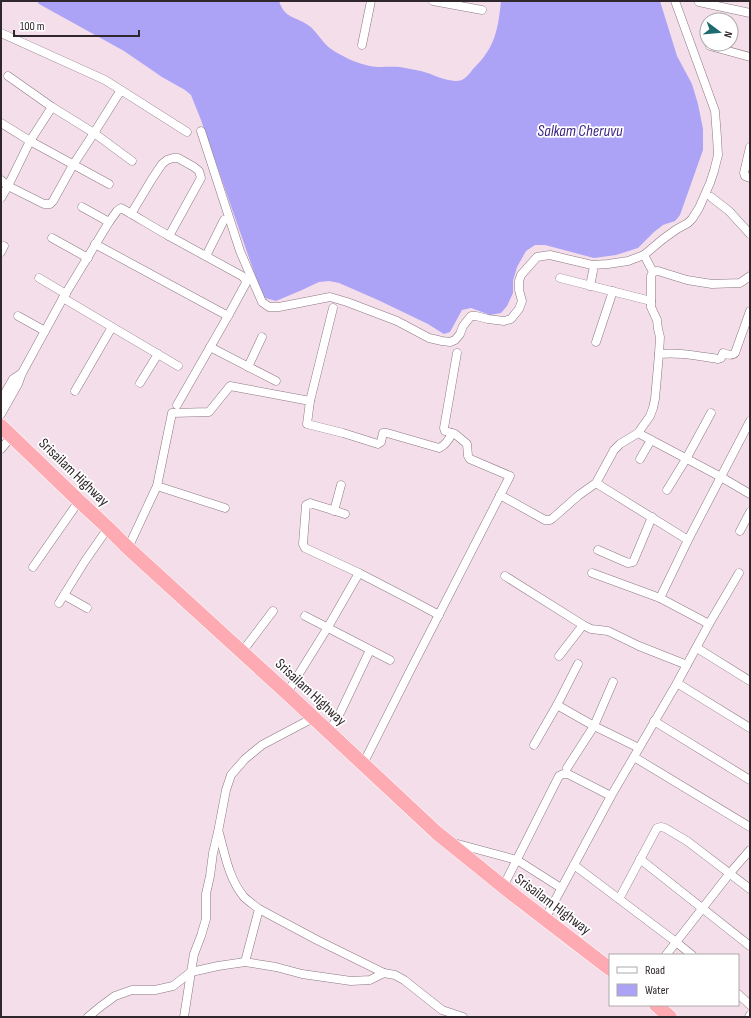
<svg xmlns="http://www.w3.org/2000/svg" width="751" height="1018" viewBox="0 0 751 1018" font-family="'Sofia Sans Condensed',sans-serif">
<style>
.water{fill:#aca3f7}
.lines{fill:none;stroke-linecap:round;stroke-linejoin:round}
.street-casing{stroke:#8b7882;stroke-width:9}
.highway-casing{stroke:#fff;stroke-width:15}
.street{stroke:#fff;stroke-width:8}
.highway{stroke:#feaab2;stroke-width:14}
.labels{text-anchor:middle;stroke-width:3.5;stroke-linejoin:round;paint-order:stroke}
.street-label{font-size:15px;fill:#2f272b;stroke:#fff}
.water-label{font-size:16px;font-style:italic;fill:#3c2583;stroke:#fff}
</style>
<rect width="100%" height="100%" fill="#f4deea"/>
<path class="water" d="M 37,1 L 279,1 C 285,19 295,16 308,25 C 317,31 322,43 331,49 C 343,57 356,63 370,66 C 379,68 390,66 400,67 C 407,68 414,70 421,71 C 433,74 450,84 462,80 C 466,78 470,73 473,69 C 495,48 498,30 501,1 L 660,1 L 677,56 L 692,84 L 698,104 L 703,129 L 703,150 L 680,215 L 675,221 L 663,225 L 654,232 L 638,248 L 616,255 L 594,258 L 545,245 L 535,245 L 526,251 L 517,267 L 513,281 L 513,293 L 507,306 L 501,313 L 490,315 L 471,308 L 462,310 L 450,332 L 444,334 L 439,331 L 428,324 L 378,300 L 339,283 L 329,281 L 319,282 L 302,290 L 276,301 L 265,298 L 262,295 L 201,120 L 191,95 L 185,90 L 162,77 L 124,51 L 39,4 Z"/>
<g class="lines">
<defs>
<g id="street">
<polyline points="433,1 482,10"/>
<polyline points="699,2 750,13"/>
<polyline points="1,33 105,80 187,132"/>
<polyline points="362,45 371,1"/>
<polyline points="710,46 750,57"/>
<polyline points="8,76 52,107"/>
<polyline points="1,123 30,141 109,184"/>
<polyline points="201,131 240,251 262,302 269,307 279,307 330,297 347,302 397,321 429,338 442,341 450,342 455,340 460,334 463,326 471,316 476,316 488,319 504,321 511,319 519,309 522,301 519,290 519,281 521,275 537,257 543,256 550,255 592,265 608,264 628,261 644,255 653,272"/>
<polyline points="750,147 744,173 745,176 750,178"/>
<polyline points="1,180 8,186 44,204 50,204 53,201 73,165 94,133 121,90"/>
<polyline points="711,197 729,211 750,234"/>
<polyline points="1,198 8,186 30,141 52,107 94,133 132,161"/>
<polyline points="82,207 109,222"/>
<polyline points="52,238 88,258"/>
<polyline points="95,244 228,316 246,283 245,279 242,276 169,236"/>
<polyline points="1,252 4,246"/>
<polyline points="644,255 663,239 677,229 688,223 692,219 699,208 710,183 714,171 718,155 717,137 715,111 675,1"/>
<polyline points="206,256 224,220"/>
<polyline points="39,278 66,294"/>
<polyline points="560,278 651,301"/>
<polyline points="590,286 593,271"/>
<polyline points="63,298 178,366"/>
<polyline points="18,316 45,331"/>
<polyline points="596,342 613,291"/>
<polyline points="210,347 276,381"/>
<polyline points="659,354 660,337 658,329 657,320 651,307 651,276 653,272 658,271 687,280 712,284 740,283 750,276"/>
<polyline points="248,367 262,337"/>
<polyline points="140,383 158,354"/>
<polyline points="75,391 112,327"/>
<polyline points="1,400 13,379 22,373"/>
<polyline points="310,401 333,308"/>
<polyline points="177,405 228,316"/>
<path d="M 1,414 L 18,384 L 22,373 L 63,298 L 109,222 L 117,211 L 121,208 C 137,217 153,227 169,236 L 201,178 L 199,171 L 194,167 L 178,158 L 173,158 L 167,160 L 162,164 L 152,179 L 131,214"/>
<polyline points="452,433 445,431 444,428 457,353"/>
<polyline points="638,433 721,477 750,494"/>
<polyline points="1,449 12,436"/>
<polyline points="640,459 651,440"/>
<polyline points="596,483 688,540"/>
<polyline points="157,486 225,508"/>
<polyline points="667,490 686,459 711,413"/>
<path d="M 500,495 L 545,520 L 550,520 L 553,518 L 579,495 L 596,483 L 614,450 L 620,444 L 638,433 L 650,416 L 653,408 L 655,399 L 659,354 C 679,352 698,356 718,359 L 721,358 L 723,353 C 727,354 731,357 735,353 L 750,311"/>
<polyline points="334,511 341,485"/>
<polyline points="345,514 310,503 306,505 303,544 305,548 359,573 413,601 439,615"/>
<polyline points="740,531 750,512"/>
<path d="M 128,548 L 157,486 L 172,413 L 209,412 L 230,386 L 310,401 L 307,424 L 343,433 L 378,444 L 381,442 L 383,433 L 387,433 L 439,448 C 446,445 449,440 452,433 L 455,434 L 467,444 L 468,456 L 470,459 L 510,476 L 410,671 L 363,764"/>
<polyline points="598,550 628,563 633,562 634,560 652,517"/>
<polyline points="33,567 79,501"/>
<polyline points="592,573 660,598 688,540 750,421"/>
<polyline points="505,576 583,625 591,629 608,631 639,646 687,665"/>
<polyline points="64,595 87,608"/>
<polyline points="660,598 709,624"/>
<polyline points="59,603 85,561 108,528"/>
<polyline points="305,616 390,660"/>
<polyline points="697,648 750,681"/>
<polyline points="242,652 273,611"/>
<polyline points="559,656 583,625"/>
<polyline points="677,683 750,728"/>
<polyline points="287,693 328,627 359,573"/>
<polyline points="557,705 578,664"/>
<polyline points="654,721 750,780"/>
<polyline points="329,732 341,711 370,650"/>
<polyline points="534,745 557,705 594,726 639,748"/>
<polyline points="634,757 750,827"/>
<polyline points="567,768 594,726 613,682"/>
<path d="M 219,833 C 225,855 229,879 244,897 C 248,901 254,905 259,909 L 245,962"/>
<polyline points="454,843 517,860 561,888"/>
<polyline points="640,859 750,946"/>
<polyline points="574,865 676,942 692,955"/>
<polyline points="503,887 559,776 563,774 568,774 611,796"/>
<polyline points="619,899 657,828 661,827 665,828 687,841 750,889"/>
<polyline points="259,909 317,940 384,973"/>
<polyline points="545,919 611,796 677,683 709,624 739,573"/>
<polyline points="666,955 730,873 750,850"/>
<polyline points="738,994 750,1005"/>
<polyline points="88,1017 100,1007 115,996 132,990 155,990 173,986 191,972 218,966 245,962 276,967 302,974 351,981 370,980 384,973 395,975 404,980 442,1010 463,1017"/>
<polyline points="184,1017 191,972 194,954 201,936 206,919 206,894 210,876 213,853 218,832 226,790 231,775 245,759 262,745 313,718"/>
<polyline points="749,1017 750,1015"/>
</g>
<g id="highway">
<polyline points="1,426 79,501 108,528 128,548 287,693 437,833 515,896 610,969"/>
<polyline points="656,1005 670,1017"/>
</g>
</defs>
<use href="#street" class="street-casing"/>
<use href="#highway" class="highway-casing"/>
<use href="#street" class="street"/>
<use href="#highway" class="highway"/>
</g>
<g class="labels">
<g class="street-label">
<text transform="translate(74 472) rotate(44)" y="5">Srisailam Highway</text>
<text transform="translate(311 692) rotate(43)" y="5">Srisailam Highway</text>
<text transform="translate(553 904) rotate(37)" y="5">Srisailam Highway</text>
</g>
<g class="water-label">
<text x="580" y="136">Salkam Cheruvu</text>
</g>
</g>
<rect width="751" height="1018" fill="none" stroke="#2f272b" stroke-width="4"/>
<rect x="609" y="954" width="130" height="52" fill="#ffffff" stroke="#aca9aa"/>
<rect x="617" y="967" width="20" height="6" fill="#ffffff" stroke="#aca9aa"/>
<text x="645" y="974" font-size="12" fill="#2f272b">Road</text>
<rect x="617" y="984" width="20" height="12" fill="#aca3f7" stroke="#aca9aa"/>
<text x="645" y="994" font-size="12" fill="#2f272b">Water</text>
<g transform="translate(719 32) rotate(106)"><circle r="19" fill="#ffffff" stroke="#aca9aa"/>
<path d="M0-3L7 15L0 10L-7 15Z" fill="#1d6a6f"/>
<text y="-6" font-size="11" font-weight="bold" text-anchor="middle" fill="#2f272b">N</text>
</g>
<path d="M14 30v6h125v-6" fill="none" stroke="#2f272b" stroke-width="2"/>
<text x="20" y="30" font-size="12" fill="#2f272b" stroke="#ffffff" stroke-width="3" paint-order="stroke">100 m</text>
</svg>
